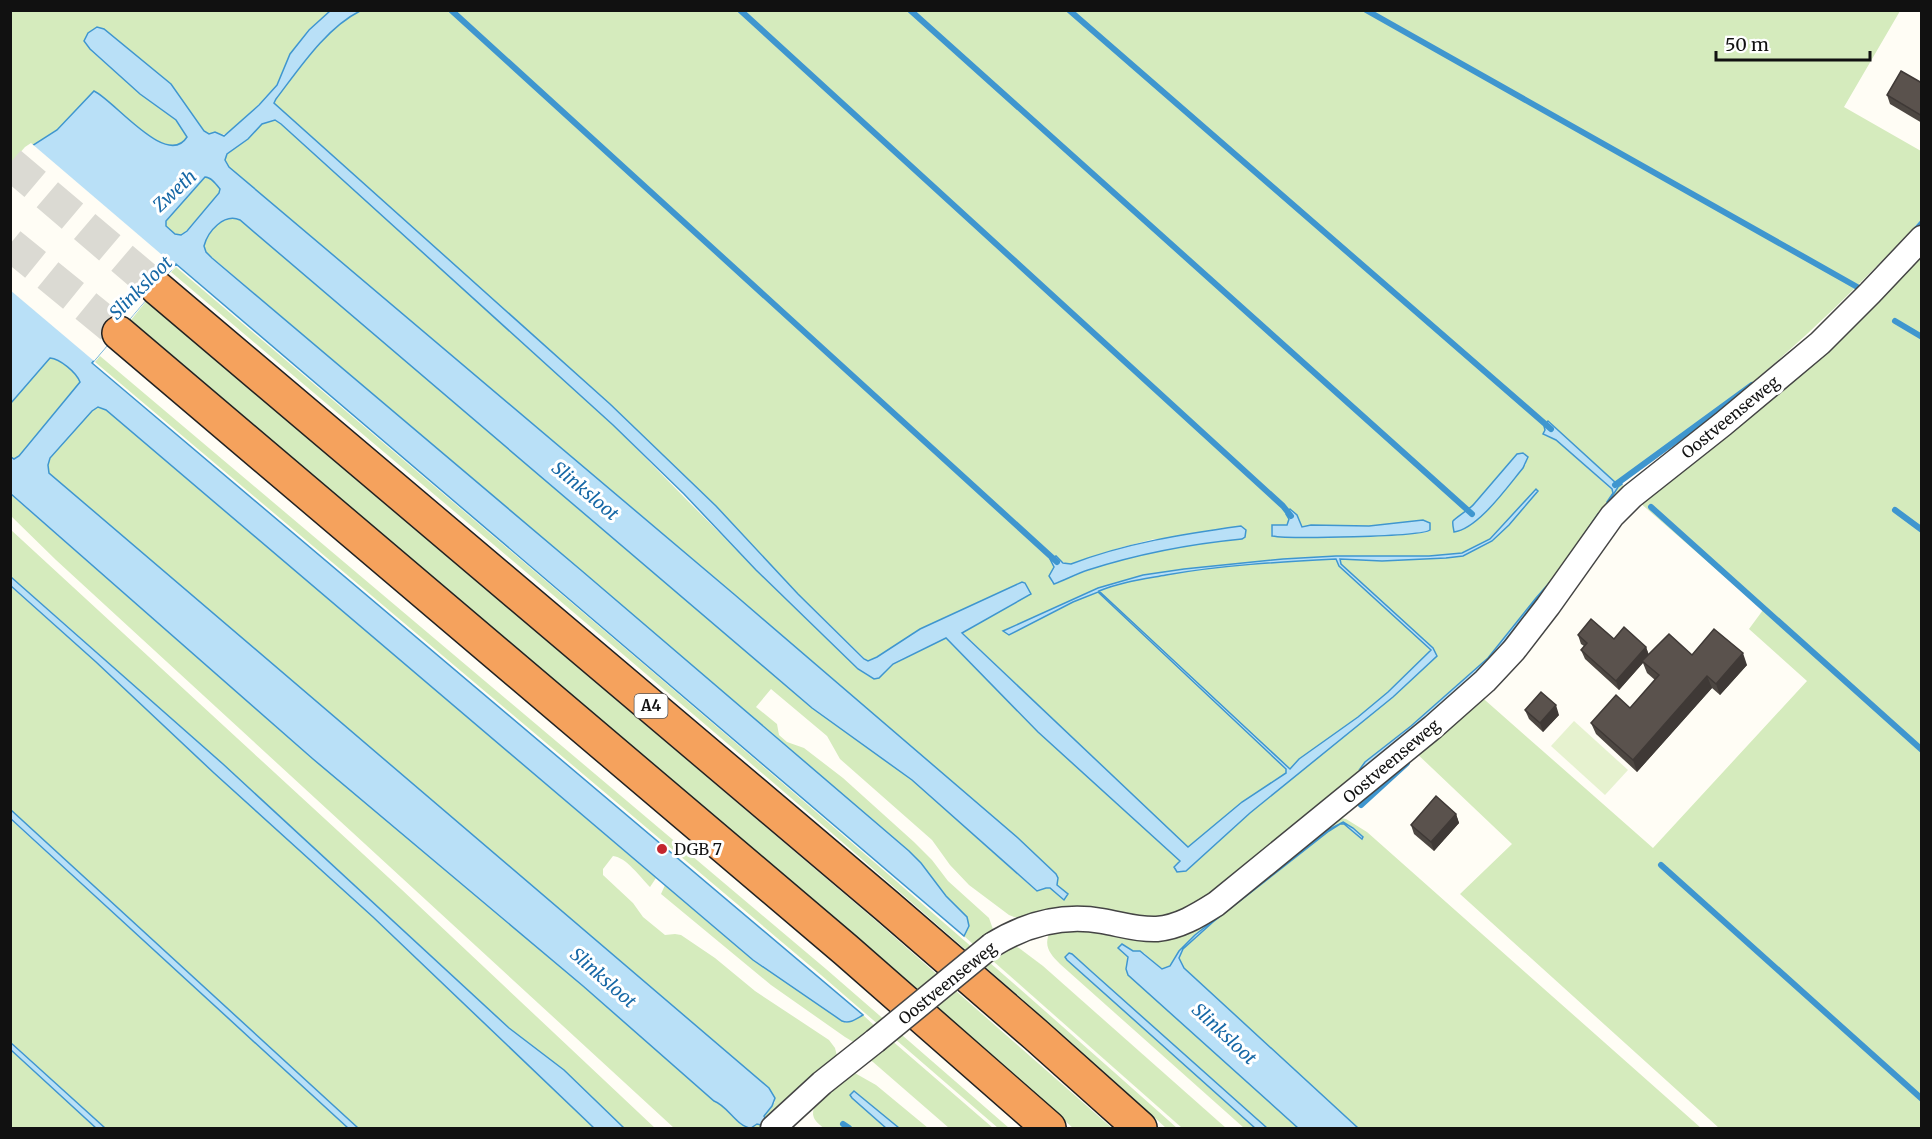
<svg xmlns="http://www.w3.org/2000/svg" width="1932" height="1139" viewBox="0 0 1932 1139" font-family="Merriweather,serif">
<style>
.green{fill:#d5ebbd;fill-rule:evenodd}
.pitch{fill:#e6f2cf}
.water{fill:#b9e0f7;stroke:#3f96cf;stroke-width:1.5;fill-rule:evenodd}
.pier{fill:#fffdf5}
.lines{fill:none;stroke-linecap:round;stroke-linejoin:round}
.stream{stroke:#3f96cf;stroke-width:6}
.motorway-tunnel{stroke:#dbdad3;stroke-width:33;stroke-dasharray:33 16;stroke-linecap:butt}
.minor-casing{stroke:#444;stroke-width:27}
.motorway-casing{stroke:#222;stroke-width:36}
.minor{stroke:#fff;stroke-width:24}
.motorway{stroke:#f5a25d;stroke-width:33}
.minor-bridge-casing{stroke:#444;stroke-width:27;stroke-linecap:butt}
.minor-bridge{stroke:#fff;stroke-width:24}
.wall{fill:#4d4742}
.shaded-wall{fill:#3f3936}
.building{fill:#5a524d;stroke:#3f3936;stroke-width:1.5}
.poi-dot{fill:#c4262e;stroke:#fff;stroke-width:2}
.labels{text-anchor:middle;stroke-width:6;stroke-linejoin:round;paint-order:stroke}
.shield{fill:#fff;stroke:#585858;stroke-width:1.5}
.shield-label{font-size:15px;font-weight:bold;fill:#111}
.street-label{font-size:16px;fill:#111;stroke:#fff}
.poi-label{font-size:16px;fill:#111;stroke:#fff;text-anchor:start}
.water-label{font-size:18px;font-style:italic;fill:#1768a6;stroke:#fff}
</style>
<rect width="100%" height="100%" fill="#fffdf5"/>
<g class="green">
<path d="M 44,10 L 47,12 L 49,10 L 330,11 L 308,30 L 290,54 L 277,84 L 259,104 L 228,133 L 207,139 L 90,50 L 140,94 L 176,120 L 187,135 L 186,140 C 183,143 179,147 174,147 C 155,148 111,104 94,91 L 57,130 L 27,149 L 11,168 L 11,11 Z"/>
<path d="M 360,10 L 1900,11 L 1844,107 L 1921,151 L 1921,220 C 1850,296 1775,368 1692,431 C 1668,450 1642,466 1616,483 L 1548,421 L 1544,426 L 1545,430 L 1544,434 L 1556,440 L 1613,491 L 1607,502 L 1608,503 C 1613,497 1616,488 1622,484 L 1624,488 L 1582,538 L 1557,574 L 1488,658 L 1411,726 L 1365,762 L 1360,769 L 1363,773 L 1221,893 L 1166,918 L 1140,917 L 1098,907 L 1082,906 L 1063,908 L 1024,918 L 1014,917 L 1009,915 L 969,885 L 950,865 L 932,840 L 840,759 L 827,736 L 771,689 L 756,707 L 777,724 L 779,735 L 787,742 L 804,748 L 843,778 L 914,842 L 932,860 L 948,881 L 989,918 L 994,932 L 974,945 L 964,936 L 969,926 L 967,917 L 946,896 L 921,863 L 909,851 L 206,252 C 199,235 224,213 240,220 L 812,708 L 912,780 L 1036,891 L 1046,888 L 1052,889 L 1057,885 L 1057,876 L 1018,838 L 735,595 L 229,167 L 225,160 L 227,154 L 248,139 L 262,124 L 270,121 L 278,121 L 613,425 L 756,570 L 858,669 L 868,676 L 879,678 L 893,664 L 945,638 L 1038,732 L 1187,847 L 962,632 L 1031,594 L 1025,583 L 1022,582 L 920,629 L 877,657 L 867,661 L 864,658 L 798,594 L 716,506 L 610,404 L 274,103 L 276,99 C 299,69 326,28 360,10 ZM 1517,454 L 1526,464 L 1474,522 L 1454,519 L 1466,512 L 1474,504 ZM 1290,510 L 1297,516 L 1302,527 L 1311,525 L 1369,526 L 1427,521 L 1430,523 L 1430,528 L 1428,532 L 1422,533 L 1274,537 L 1271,535 L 1272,525 L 1285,525 L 1288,523 L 1289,519 L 1286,514 ZM 1154,539 L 1242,539 C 1179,546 1114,556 1056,584 L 1052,583 L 1049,576 L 1054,567 L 1053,564 L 1060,560 L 1067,564 L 1071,564 L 1119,548 Z"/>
<polygon points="205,177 210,178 220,188 219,193 186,231 181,235 175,234 166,226 166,221"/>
<polygon points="1921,256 1921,1128 1719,1128 1460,894 1512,844 1412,749 1477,693 1653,848 1807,681 1749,629 1763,610 1639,502"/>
<path d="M 176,267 C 511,552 849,835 1177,1128 L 1166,1128 C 842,835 505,555 171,272 Z"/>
<polygon points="147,300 875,920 1112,1128 1073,1128 858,940 131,320"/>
<polygon points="100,356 826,969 1009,1128 998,1128 821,975 95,362"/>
<path d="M 50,358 C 61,360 76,371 80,382 L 19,456 L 13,459 L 11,457 L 10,403 Z"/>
<path d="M 98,407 L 106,410 L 115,417 L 656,878 L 650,887 C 640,877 626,857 613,856 L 603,869 L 603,875 L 633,903 L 643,917 L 665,935 L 675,934 L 681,935 L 715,958 L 755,991 L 829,1040 L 835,1048 L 837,1056 L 765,1128 L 751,1128 L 756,1124 L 761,1125 L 766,1120 L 764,1116 L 775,1102 L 769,1088 L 49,473 L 48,465 L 50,458 L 92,411 Z"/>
<path d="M 10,494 L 313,759 L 583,986 L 714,1101 C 726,1106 736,1121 747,1128 L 674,1128 L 56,560 L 11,516 Z"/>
<polygon points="10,529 401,889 655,1128 624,1128 564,1070 509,1028 341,872 71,629 11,577"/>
<polygon points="10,586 96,662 214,773 373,917 594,1128 358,1128 11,810"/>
<path d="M 1341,818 L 1346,819 L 1367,832 L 1701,1128 L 1358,1128 L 1184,968 L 1179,958 L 1183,949 L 1213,922 L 1329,831 L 1340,824 L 1344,824 L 1361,838 L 1348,824 L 1339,823 L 1328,830 L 1195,935 L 1179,951 L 1170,966 L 1162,969 L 1144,953 L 1133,951 L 1122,944 L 1118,948 L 1128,956 L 1126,971 L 1298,1128 L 1267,1128 L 1072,954 L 1070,953 L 1065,957 L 1255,1128 L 1244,1128 L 1060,964 C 1050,954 1043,946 1050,932 L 1065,926 L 1143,938 L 1336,819 Z"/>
<polygon points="10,819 309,1092 348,1128 105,1128 11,1042"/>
<polygon points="665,885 753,960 846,1023 855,1020 863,1015 876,1027 855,1043 845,1037 771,985 661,894"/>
<polygon points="1014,946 1019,948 1043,966 1226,1128 1182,1128 993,961"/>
<polygon points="890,1039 993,1128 949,1128 873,1062 870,1060"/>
<polygon points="11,1050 96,1128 11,1128"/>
<path d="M 853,1072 L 876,1085 L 928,1128 L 824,1128 C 821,1126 816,1122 814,1118 C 807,1101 842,1080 853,1072 Z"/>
</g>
<polygon class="pitch" points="1574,721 1628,770 1605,795 1551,746"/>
<g class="water">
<path d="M 330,11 L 360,11 C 326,28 299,69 276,99 L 274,103 L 610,404 L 716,506 L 798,594 L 864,659 L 868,661 L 877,657 L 920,629 L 1022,582 L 1025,583 L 1031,594 L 962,633 L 1188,847 L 1242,802 L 1286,773 L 1286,769 L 1098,592 L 1073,602 L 1009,635 L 1003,631 L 1098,588 L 1143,575 L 1184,569 L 1283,559 L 1336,556 L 1429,556 L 1462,553 L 1490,539 L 1536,489 L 1538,491 L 1509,525 L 1492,541 L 1463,556 L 1446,558 L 1382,561 L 1340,559 L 1341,564 L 1433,648 L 1437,656 L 1393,697 L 1250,813 L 1186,871 L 1177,872 L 1174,867 L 1180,861 L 1038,732 L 946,638 L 893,664 L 879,678 L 874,679 L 858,669 L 756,570 L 684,494 L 613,425 L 281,124 L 275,120 L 262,124 L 248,139 L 227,154 L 225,160 L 229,167 L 735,595 L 1018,838 L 1056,874 L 1058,878 L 1057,885 L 1068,894 L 1064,900 L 1050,888 L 1046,888 L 1037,891 L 912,780 L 812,708 L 240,220 C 224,213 208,231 204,246 L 206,252 L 212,258 L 582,571 L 909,851 L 921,863 L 946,896 L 967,917 L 969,926 L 964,936 L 176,264 L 92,363 L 863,1015 C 856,1019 850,1024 842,1021 L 753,960 L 106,410 L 98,407 L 92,411 L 50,458 L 48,465 L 49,473 L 769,1088 L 775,1098 L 772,1106 L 764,1116 L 766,1120 L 761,1125 L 757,1124 L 751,1128 C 737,1127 728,1106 714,1101 L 583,986 L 313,759 L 11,494 L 11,457 L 14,459 L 19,456 L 80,382 C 76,372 60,359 50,358 L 11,403 L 11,168 L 27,149 L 57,130 L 94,91 C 114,100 167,169 187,137 L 176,120 L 140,94 L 90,49 L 84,41 L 88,33 L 97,27 L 104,29 L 171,84 L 204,131 L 209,134 L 215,132 L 224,136 L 259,105 L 277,85 L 290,54 L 309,30 ZM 205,177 C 211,177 216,184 220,189 L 219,193 L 187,231 L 181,235 L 175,234 L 166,226 L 166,221 ZM 1336,559 L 1339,566 L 1431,650 L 1388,692 L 1358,717 L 1299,759 L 1290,769 L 1099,591 C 1120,582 1144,579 1166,575 C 1222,565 1279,562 1336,559 Z"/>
<polygon points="1548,421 1616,483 1620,481 1622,484 1618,487 1608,503 1607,502 1613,493 1612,489 1556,440 1543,434 1545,430 1544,426"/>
<path d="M 1523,453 L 1528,457 L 1523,468 C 1508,486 1478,529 1454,532 C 1454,531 1452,523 1453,521 C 1454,519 1471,508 1474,504 L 1517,454 Z"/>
<path d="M 1290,509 L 1297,515 L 1302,527 L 1311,525 L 1369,526 L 1423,520 L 1430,523 L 1430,530 C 1421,537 1289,539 1272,536 L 1272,525 L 1287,525 L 1289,519 L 1286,514 Z"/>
<polygon points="1598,514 1600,515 1558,575 1537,599 1491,659 1445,701 1365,768 1360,769 1365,762 1411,726 1488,658 1536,598 1557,574"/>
<path d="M 1241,526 L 1246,530 L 1245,537 L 1242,539 C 1190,544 1138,554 1088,570 C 1076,574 1065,580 1054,584 L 1049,576 L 1054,567 L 1050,559 L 1056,556 L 1063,563 L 1071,564 C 1126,543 1183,534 1241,526 Z"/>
<polygon points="11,577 223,764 509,1028 564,1070 624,1128 594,1128 373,917 214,773 96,662 11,586"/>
<polygon points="10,810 11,810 358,1128 348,1128 11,819"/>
<polygon points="1343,822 1353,828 1363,837 1362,839 1344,824 1340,824 1329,831 1213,922 1183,949 1179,958 1184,968 1358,1128 1298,1128 1128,975 1126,969 1128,957 1118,948 1122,944 1133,951 1140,951 1162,969 1170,966 1179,951 1195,935 1328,830"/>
<polygon points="1069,953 1072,954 1092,972 1267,1128 1255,1128 1067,960 1065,957"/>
<polygon points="10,1042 20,1051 105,1128 96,1128 11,1050"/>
<polygon points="854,1091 899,1128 886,1128 852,1098 850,1095"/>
</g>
<polygon class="pier" points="31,143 175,266 94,361 10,290 10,164 25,147"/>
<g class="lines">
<g class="stream">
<polyline points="451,10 1057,562"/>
<polyline points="740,10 1283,506 1291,516"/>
<polyline points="910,10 1472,514"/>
<polyline points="1069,10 1551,429"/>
<polyline points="1366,10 1859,288"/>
<polyline points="1914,232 1922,223"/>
<polyline points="1895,321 1922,337"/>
<polyline points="1615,485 1752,385"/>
<polyline points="1651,507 1922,750"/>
<polyline points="1895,510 1922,530"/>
<polyline points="1361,805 1407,763"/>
<polyline points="1661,865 1922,1099"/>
<polyline points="843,1124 849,1128"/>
</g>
<g class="motorway-tunnel">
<polyline points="10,163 157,288"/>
<polyline points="10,244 119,333"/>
</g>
<defs>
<g id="minor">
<path d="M 992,945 C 1026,924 1062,914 1102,921 C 1120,924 1138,930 1157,929 C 1179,927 1197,916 1216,904 L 1433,727 L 1485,681 L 1514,650 L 1548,606 L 1612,516 L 1632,496 L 1723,424 L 1820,343 L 1870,293 L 1922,238"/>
<polyline points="773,1128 822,1083 875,1041"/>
</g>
<g id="motorway">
<polyline points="157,288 887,906 1036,1035 1140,1128"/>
<polyline points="119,333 846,950 1049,1128"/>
</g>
</defs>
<use href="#minor" class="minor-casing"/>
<use href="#motorway" class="motorway-casing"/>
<use href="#minor" class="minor"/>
<use href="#motorway" class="motorway"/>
<defs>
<polyline id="minor-bridge" points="875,1041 992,945"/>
</defs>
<use href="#minor-bridge" class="minor-bridge-casing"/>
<use href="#minor-bridge" class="minor-bridge"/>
</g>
<g class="wall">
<polygon points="1922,83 1922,123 1890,104 1887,95"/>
<polygon points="1578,635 1614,639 1646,647 1649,655 1692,655 1747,665 1720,695 1712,688 1637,772 1596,734 1591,723 1630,708 1655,680 1647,673 1643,663 1619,690 1585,659 1581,650 1584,646 1581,644"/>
<polygon points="1525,710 1559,715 1543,732 1529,719"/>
<polygon points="1456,814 1459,823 1434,851 1414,834 1411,825"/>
</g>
<g class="shaded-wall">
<polygon points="1646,647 1649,656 1619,690 1616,681"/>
<polygon points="1743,653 1747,665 1720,695 1716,684"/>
<polygon points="1707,676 1712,688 1637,772 1633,760"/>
<polygon points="1556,705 1559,715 1543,732 1540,723"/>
<polygon points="1456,814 1459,823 1434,851 1431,842"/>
</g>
<g class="building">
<polygon points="1901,71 1922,83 1922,116 1887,95"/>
<polygon points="1591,619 1614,639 1624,627 1646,647 1616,681 1581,650 1587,643 1578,635"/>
<polygon points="1714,629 1743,653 1716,684 1707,676 1633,760 1591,723 1616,695 1630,708 1659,675 1642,661 1669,634 1692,655"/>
<polygon points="1541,692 1556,705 1540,723 1525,710"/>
<polygon points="1436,796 1456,814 1431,842 1411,825"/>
</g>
<circle class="poi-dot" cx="662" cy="849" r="6"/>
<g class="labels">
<rect class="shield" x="634.5" y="694" width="33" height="24" rx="4.5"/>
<g class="shield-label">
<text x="651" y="711">A4</text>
</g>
<g class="street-label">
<text transform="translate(1730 417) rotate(-39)" y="6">Oostveenseweg</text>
<text transform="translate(1391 761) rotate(-40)" y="6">Oostveenseweg</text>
<text transform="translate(947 983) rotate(-39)" y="6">Oostveenseweg</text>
</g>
<g class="poi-label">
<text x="674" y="855">DGB 7</text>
</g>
<g class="water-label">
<text transform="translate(175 191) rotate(-43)" y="6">Zweth</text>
<text transform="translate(141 288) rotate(-45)" y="6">Slinksloot</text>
<text transform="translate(585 491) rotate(40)" y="6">Slinksloot</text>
<text transform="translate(603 978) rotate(41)" y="6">Slinksloot</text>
<text transform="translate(1224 1034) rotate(43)" y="6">Slinksloot</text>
</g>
</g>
<rect width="1932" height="1139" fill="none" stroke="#111111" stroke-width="24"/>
<path d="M1716 51v9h154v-9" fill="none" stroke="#111111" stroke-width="3"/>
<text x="1725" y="51" font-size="18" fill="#111111" stroke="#ffffff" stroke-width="4.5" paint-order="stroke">50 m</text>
</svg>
